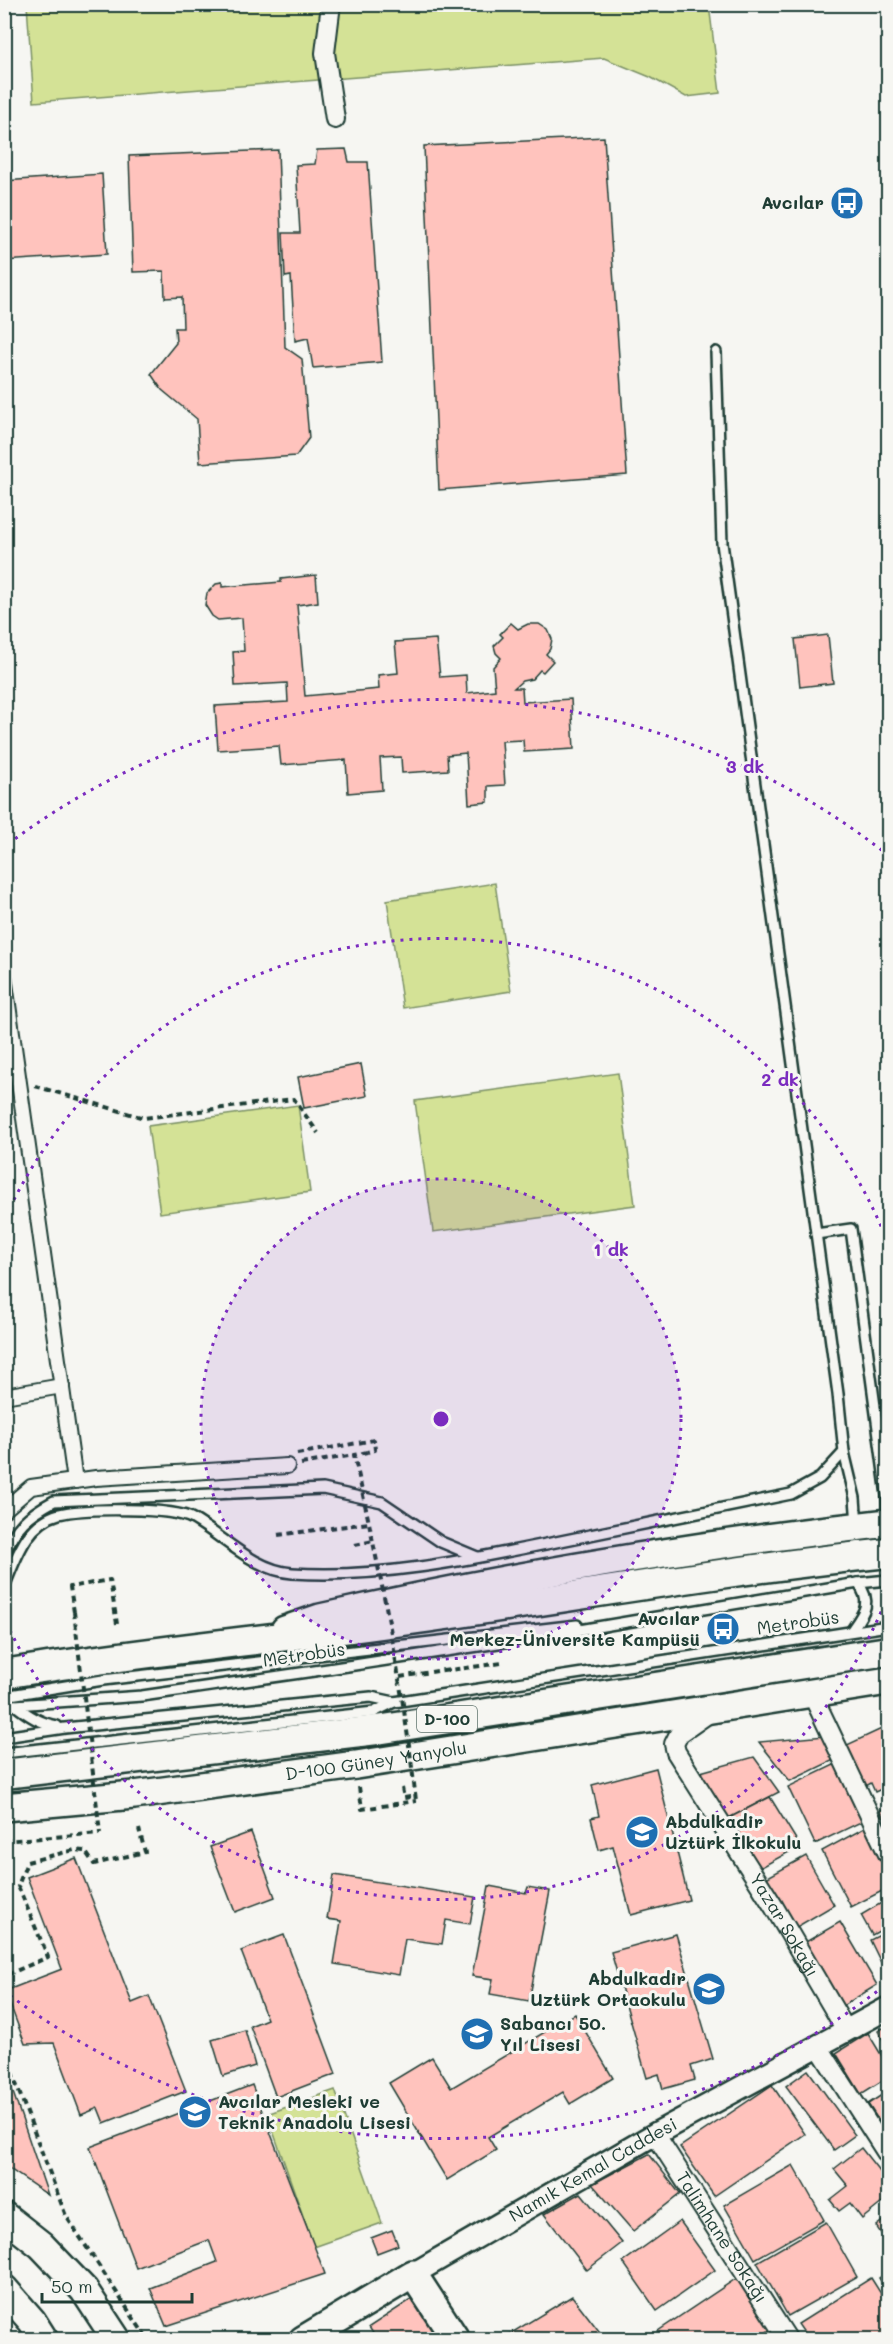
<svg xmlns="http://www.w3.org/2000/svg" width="893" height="2344" viewBox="0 0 893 2344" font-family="Mali,sans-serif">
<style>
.green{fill:#d4e296;stroke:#7a9065;stroke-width:1.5}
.building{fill:#ffc3bd;stroke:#1f3d34;stroke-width:1.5}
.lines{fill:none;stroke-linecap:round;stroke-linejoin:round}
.service-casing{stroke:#1f3d34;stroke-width:14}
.pedestrian-casing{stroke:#1f3d34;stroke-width:18}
.minor-casing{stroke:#1f3d34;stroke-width:22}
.tertiary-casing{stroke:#1f3d34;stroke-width:26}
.primary-casing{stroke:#1f3d34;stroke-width:32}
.trunk-casing{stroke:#1f3d34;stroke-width:33}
.path{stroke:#1f3d34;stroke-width:4;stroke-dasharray:6 4.5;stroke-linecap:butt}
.service{stroke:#f6f6f2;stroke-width:9}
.pedestrian{stroke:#f6f6f2;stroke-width:14}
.minor{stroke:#f6f6f2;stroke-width:18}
.tertiary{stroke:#f6f6f2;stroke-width:21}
.primary{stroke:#f6f6f2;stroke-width:27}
.trunk{stroke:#f6f6f2;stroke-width:28}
.path-bridge{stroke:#1f3d34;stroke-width:4;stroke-dasharray:6 4.5;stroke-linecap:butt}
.ring{fill:none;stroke:#7b2cbf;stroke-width:3;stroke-dasharray:3 6}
.labels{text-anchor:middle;stroke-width:6;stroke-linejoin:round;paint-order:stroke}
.shield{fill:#f6f6f2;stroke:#60746d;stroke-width:1.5}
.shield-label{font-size:16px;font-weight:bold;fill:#1f3d34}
.poi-label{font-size:18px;font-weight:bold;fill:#1f3d34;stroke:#f6f6f2;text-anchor:end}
.street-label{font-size:18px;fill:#1f3d34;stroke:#f6f6f2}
.centre{fill:#7b2cbf;stroke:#f6f6f2;stroke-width:3}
.ring-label{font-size:18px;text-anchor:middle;font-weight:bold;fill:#7b2cbf;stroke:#f6f6f2;stroke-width:6;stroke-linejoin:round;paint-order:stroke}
</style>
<rect width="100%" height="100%" fill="#f6f6f2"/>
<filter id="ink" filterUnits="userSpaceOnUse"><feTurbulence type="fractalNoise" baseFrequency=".0167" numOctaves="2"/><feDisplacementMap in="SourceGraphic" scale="12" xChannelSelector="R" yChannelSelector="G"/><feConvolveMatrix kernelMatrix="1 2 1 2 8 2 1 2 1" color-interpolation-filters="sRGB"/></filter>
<g filter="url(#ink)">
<g class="green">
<polygon points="27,5 709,5 720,93 686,97 650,77 604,58 34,102"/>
<polygon points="495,883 511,991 403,1008 387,900"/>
<polygon points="618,1073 635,1205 433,1232 415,1101"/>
<polygon points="298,1105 310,1192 160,1213 148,1126"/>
<polygon points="335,2090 382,2223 314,2247 267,2114"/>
</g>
<g class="building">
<polygon points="604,137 627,475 439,490 424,146"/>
<polygon points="346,149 349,162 368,162 382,362 313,368 308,338 295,341 291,276 285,277 283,233 300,233 296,165 315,164 317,150"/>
<polygon points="278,150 285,347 302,359 309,438 296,456 200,463 197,419 162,390 151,374 176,343 175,328 183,328 182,297 165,298 164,271 133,272 129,156"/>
<polygon points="102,174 107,254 4,261 4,181"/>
<polygon points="316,575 318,602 297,605 305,696 379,689 378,675 398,673 395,642 436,639 440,677 466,675 467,693 495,690 493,667 501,658 496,653 494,646 503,637 500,634 511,623 518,629 528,624 539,624 548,630 552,639 550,649 546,654 553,661 543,672 540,670 532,679 522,681 514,688 522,688 523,702 571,699 574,749 524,752 523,740 502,741 505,785 488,786 488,802 469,804 466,753 447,755 448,770 402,773 401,757 380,758 382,790 348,793 346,760 281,765 279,746 218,750 215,706 288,702 287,683 235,686 233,652 244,651 242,618 218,620 212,616 205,605 207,593 216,584 222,583 222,587 281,582 281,579"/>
<polygon points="828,635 833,683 800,687 795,639"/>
<polygon points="361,1064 367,1096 304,1108 298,1077"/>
<polygon points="888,1726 888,1786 875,1792 871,1783 866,1786 847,1745"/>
<polygon points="825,1736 836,1759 790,1781 759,1742"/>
<polygon points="754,1757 779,1792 727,1819 697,1773"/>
<polygon points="836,1764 863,1821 815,1844 788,1787"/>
<polygon points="656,1768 689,1900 631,1915 613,1846 599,1850 591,1818 599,1816 592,1785"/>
<polygon points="770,1797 800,1846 758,1869 727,1819"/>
<polygon points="888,1806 888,1826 880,1810"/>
<polygon points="868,1826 888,1865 888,1888 851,1907 822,1851"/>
<polygon points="251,1832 275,1897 235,1912 210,1847"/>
<polygon points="806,1856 834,1905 795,1928 766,1878"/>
<polygon points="76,1858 132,2003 149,1996 186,2091 104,2123 98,2108 81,2115 54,2043 25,2044 5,1991 62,1969 27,1877"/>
<polygon points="334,1875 475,1897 470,1924 446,1920 442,1944 405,1939 399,1975 334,1964 341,1921 327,1919"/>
<polygon points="489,1886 526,1893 528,1887 550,1891 529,2001 490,1994 493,1979 472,1976"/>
<polygon points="888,1899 888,1926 872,1935 861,1915"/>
<polygon points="840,1922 877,1985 841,2007 804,1943"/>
<polygon points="888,1931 888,1977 870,1940"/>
<polygon points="676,1934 713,2059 691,2066 695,2080 663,2089 659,2074 647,2078 611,1952"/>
<polygon points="284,1935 336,2074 276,2097 250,2026 267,2019 241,1951"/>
<polygon points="575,2014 613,2078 570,2104 563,2092 488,2137 496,2150 447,2180 389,2083 432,2057 451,2088"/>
<polygon points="888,2025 888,2049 878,2031"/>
<polygon points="245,2030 255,2066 223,2076 212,2040"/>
<polygon points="868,2033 888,2066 888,2077 861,2094 836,2053"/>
<polygon points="4,2066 48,2195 4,2165"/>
<polygon points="808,2070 855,2135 834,2150 786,2086"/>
<polygon points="252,2085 325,2274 166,2326 150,2288 217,2262 209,2240 136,2268 90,2147"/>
<polygon points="772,2085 805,2134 714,2196 680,2147"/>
<polygon points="888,2091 888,2135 868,2104"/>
<polygon points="861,2148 888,2182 888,2198 862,2219 850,2203 839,2211 830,2200 848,2186 834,2169"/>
<polygon points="649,2154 680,2194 633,2231 592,2184"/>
<polygon points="793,2165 824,2220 755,2259 724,2205"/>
<polygon points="581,2193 622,2243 587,2270 544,2214"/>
<polygon points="888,2217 888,2244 876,2226"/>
<polygon points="680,2221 715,2270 657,2311 623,2262"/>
<polygon points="826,2222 857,2277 788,2316 757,2262"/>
<polygon points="392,2230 398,2245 377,2253 371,2238"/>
<polygon points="888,2272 888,2293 879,2278"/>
<polygon points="743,2274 777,2325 755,2340 663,2340 658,2331"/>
<polygon points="871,2278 888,2305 888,2340 809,2340 798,2324"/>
<polygon points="572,2296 606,2340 500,2340"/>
<polygon points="415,2297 442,2340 377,2340 369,2327"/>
</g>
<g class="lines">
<defs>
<g id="service">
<polyline points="716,352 722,543 838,1394 844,1452 855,1498 857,1524"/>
<polyline points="816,1234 851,1229 887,1495 888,1521"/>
<path d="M 4,1555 C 15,1526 28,1515 54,1501 L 323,1489 L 382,1502 L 441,1542 L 477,1557"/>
<path d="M 4,1587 C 16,1559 26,1523 59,1514 C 83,1508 173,1507 193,1519 C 224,1537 254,1570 292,1573 C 377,1579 468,1560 551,1543 C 631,1527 711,1511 791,1494 L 820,1478 L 844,1452"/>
<path d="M 851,1631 C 864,1613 873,1603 858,1583"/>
<polyline points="4,1696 103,1680 577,1625"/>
<polyline points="15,1705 142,1696 328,1669 544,1636 858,1583 888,1580"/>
<path d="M 15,1705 C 29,1716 40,1723 57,1726"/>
<polyline points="4,1737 65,1728 371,1697 394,1702"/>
<polyline points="4,1753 374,1712 394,1702 888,1626"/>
</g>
<g id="pedestrian">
<polyline points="4,976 75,1481"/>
<polyline points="4,1396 62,1386"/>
<polyline points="4,1510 31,1487 96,1478 287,1466"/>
</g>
<g id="minor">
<polyline points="331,4 325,53 335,119"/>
<polyline points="811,1692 888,1854"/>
<path id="s1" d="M 709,1713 L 679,1734 L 674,1744 L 676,1752 L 774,1907 L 846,2030"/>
<polyline points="818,2046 888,2155"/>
<path id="s2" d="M 655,2134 L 788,2340"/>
</g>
<g id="tertiary">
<path id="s3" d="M 413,2274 L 655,2134 L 888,2008"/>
</g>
<g id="primary">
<path d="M 285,1630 L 320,1618 C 508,1576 697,1544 888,1523"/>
<path id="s4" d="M 4,1807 L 134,1795 L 356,1765 L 888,1681"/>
<polyline points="4,2216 41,2245 84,2290 117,2340"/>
<polyline points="4,2289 32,2321 44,2340"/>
<polyline points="303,2340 413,2274 456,2340"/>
</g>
<g id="trunk">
<path d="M 4,1674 C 142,1651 280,1639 418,1619 C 574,1597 731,1569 888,1553"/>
<polyline points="4,1774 377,1730 888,1651"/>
</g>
</defs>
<use href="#service" class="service-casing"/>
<use href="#pedestrian" class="pedestrian-casing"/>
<use href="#minor" class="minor-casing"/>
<use href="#tertiary" class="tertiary-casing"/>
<use href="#primary" class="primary-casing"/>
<use href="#trunk" class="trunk-casing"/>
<g class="path">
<polyline points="35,1086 144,1118 294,1099 318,1133"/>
<polyline points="297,1454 374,1440 375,1450 367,1452"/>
<polyline points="301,1464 354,1455"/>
<polyline points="278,1535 369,1523"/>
<polyline points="355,1545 373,1541"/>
<polyline points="74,1612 70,1587 110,1580 117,1624"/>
<polyline points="443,1671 502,1663"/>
<polyline points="400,1677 443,1670"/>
<polyline points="359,1787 362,1809 416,1801"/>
<polyline points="402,1788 404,1798 416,1796"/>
<polyline points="4,1841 100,1833"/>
<polyline points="4,1963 9,1974 48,1957 18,1886 27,1862 74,1850 85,1851 94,1864 145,1852 139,1829"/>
<polyline points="4,2052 66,2216 148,2340"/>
</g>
<use href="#service" class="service"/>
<use href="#pedestrian" class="pedestrian"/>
<use href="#minor" class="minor"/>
<use href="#tertiary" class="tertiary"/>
<use href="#primary" class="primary"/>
<use href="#trunk" class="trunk"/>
<g class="path-bridge">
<path d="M 367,1452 L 354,1455 C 380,1570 403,1684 416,1801"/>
<polyline points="74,1612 100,1833"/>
</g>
</g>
</g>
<circle cx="441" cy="1419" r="240" fill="#7b2cbf" fill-opacity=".12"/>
<g class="ring">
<circle cx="441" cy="1419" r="240"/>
<path d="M888 1595A480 480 0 0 1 6 1622M6 1216A480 480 0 0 1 888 1243"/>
<path d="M884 1986A720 720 0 0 1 8 1994M8 844A720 720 0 0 1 884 852"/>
</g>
<defs>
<symbol id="bus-disc" viewBox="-11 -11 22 22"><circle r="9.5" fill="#1f6fb2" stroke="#f6f6f2"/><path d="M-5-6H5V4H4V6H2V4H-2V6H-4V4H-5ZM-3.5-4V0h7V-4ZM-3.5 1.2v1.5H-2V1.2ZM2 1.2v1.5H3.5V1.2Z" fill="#fff"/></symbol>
<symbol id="school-disc" viewBox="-11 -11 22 22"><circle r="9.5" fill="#1f6fb2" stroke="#f6f6f2"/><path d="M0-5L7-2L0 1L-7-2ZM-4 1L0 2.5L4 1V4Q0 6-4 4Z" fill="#fff"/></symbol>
</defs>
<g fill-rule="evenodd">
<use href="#bus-disc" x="828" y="184" width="38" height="38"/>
<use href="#bus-disc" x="704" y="1610" width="38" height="38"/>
<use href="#school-disc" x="623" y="1813" width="38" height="38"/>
<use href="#school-disc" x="690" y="1970" width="38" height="38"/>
<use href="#school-disc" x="458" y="2015" width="38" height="38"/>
<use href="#school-disc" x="176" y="2093" width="38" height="38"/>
</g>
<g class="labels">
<rect class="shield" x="417" y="1706" width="60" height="26" rx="4.5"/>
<g class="shield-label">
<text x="447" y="1725">D-100</text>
</g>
<g class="poi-label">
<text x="824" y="209">Avcılar</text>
<text x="700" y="1625">Avcılar<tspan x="700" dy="21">Merkez-Üniversite Kampüsü</tspan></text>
<text x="665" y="1828" text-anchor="start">Abdulkadir<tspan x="665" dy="21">Uztürk İlkokulu</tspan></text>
<text x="686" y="1985">Abdulkadir<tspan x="686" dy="21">Uztürk Ortaokulu</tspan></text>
<text x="500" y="2030" text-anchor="start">Sabancı 50.<tspan x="500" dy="21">Yıl Lisesi</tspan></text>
<text x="218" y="2108" text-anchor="start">Avcılar Mesleki ve<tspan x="218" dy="21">Teknik Anadolu Lisesi</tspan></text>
</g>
<g class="street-label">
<text transform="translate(798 1623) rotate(-8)" y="6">Metrobüs</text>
<text transform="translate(304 1655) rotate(-8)" y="6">Metrobüs</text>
<text dy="6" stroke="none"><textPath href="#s4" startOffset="375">D-100 Güney Yanyolu</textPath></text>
<text dy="6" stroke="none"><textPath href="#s1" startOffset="260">Yazar Sokağı</textPath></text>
<text dy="6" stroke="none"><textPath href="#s3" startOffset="208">Namık Kemal Caddesi</textPath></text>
<text dy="6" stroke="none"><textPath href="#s2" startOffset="123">Talimhane Sokağı</textPath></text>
</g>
</g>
<circle cx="441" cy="1419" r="9" class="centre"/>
<g class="ring-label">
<text x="745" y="773">3 dk</text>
<text x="780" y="1086">2 dk</text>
<text x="611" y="1256">1 dk</text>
</g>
<rect width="893" height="2344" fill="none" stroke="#f6f6f2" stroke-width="24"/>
<rect x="12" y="12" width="869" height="2320" fill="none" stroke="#1f3d34" stroke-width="2" filter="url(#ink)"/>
<path d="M42 2293v9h150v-9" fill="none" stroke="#1f3d34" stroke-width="3"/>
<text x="51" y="2293" font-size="18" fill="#1f3d34" stroke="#f6f6f2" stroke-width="4.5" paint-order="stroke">50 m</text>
</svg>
